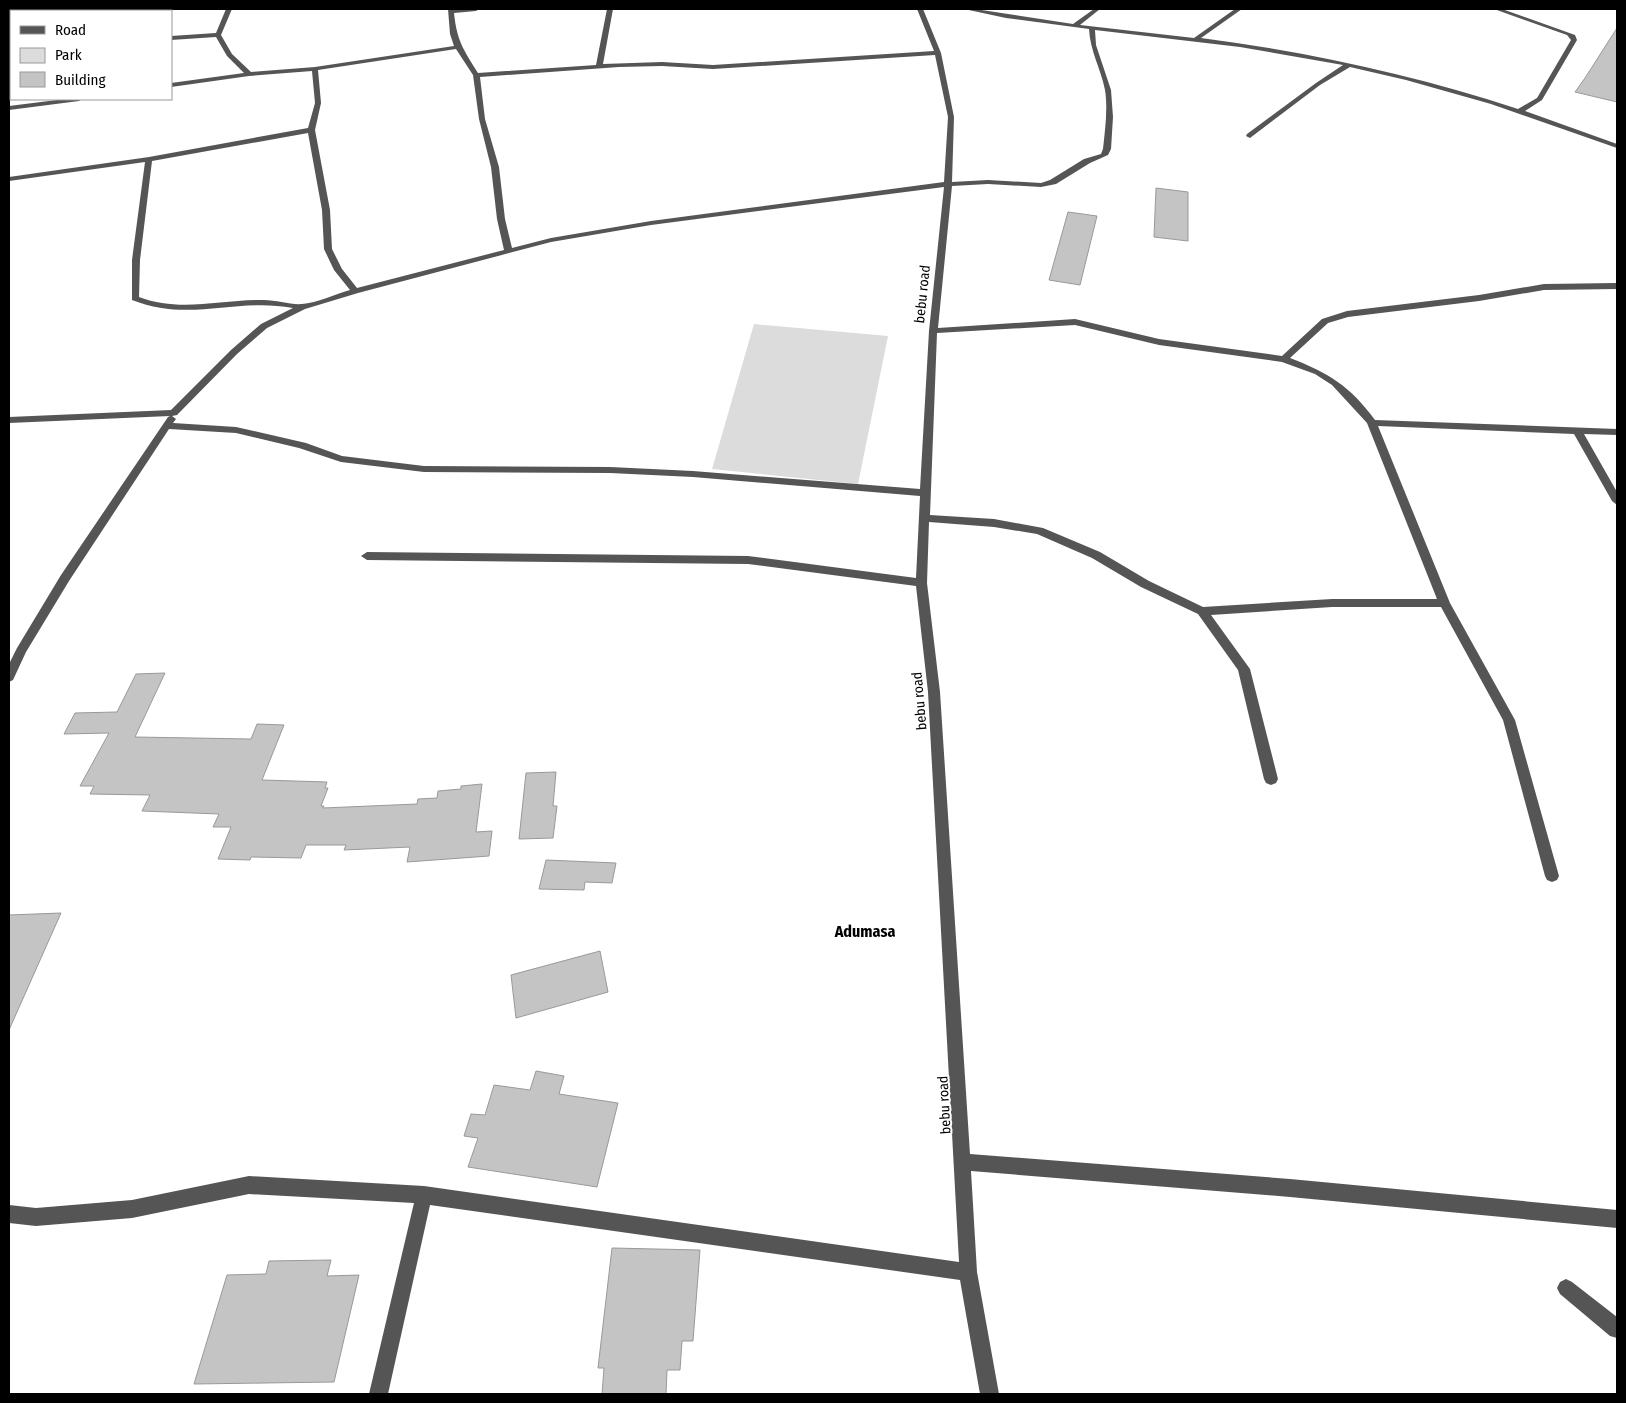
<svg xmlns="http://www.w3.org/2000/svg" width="1626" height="1403" viewBox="0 0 1626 1403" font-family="'Fira Sans Condensed',sans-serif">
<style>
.green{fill:#dcdcdc}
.building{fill:#c4c4c4;stroke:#999}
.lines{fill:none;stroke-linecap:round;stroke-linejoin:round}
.minor{fill:#555;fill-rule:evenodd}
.labels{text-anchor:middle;stroke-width:4;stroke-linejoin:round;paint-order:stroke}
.street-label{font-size:14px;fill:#000;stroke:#fff}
.quarter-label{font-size:16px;font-weight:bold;fill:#000;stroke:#fff}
</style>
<rect width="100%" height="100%" fill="#fff"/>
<polygon class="green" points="754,324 888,336 858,484 712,469"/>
<g class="building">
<polygon points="1617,28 1617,102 1575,92 1585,78"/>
<polygon points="1156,188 1188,192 1188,241 1154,237"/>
<polygon points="1068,212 1097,216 1080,285 1049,280"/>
<polygon points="165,673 135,737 251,739 257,724 284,725 262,780 327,782 325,788 328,788 321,806 324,806 323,808 417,804 418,799 437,798 438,791 461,789 461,786 482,784 476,832 492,831 489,856 407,862 410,847 344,850 346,845 306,845 301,858 251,857 250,860 218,859 231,827 213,827 219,814 142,811 150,795 90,794 94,786 80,786 109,733 64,734 75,713 117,712 136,674"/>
<polygon points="556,772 553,806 557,806 553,838 519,839 526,773"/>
<polygon points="546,860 616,863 612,883 585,882 584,890 539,889"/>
<polygon points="61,913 9,1030 9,915"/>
<polygon points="600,951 608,992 516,1018 511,975"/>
<polygon points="536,1071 564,1076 559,1094 618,1103 597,1187 468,1167 478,1138 464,1136 471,1114 485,1115 494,1085 530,1090"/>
<polygon points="612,1248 700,1250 693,1341 682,1341 680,1370 667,1370 666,1394 602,1394 604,1368 598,1368"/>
<polygon points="331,1260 327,1276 359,1275 334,1382 194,1384 227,1275 266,1274 269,1261"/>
</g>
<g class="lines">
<g class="minor">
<polygon points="118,9 124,9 123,11 117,11"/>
<path d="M 226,9 L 232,9 L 221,35 L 232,54 L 251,72 L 315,67 L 454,46 L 450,34 L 448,9 L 479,9 L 476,11 L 454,13 C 457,41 463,49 478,73 L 596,65 L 607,9 L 613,9 L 603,64 L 662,62 L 713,65 L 934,51 L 917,9 L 923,9 L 941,53 L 954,117 L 952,182 L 988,180 L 1041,183 L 1050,180 L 1084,159 L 1101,154 L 1103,149 C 1105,130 1108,109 1105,90 C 1101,69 1090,51 1089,29 L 1006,18 L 964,9 L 975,9 L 1073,24 L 1094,9 L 1100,9 L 1080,25 L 1194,38 L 1235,9 L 1242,9 L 1201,38 C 1309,52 1415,75 1518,109 L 1537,98 L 1571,40 L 1567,35 L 1494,9 L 1502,9 L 1575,35 L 1577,40 L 1542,100 L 1525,111 L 1617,144 L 1617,148 L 1491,104 L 1406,80 L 1350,67 L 1320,85 L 1250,138 L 1246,136 L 1247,134 L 1316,83 L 1343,65 L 1240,47 L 1095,30 L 1096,45 L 1111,90 L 1113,117 L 1111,149 L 1108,155 L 1090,163 L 1056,184 L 1041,187 L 988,184 L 952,186 L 938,328 L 1075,319 L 1159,339 L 1282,356 L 1322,319 L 1347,311 L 1479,295 L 1544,284 L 1617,283 L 1617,289 L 1544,290 L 1479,301 L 1348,317 L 1328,323 L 1290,358 C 1329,373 1350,386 1375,420 L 1617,429 L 1617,435 L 1584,434 L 1617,492 L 1617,505 L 1612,501 L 1574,434 L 1378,426 L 1450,603 L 1515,720 L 1559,876 L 1557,880 L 1552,882 L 1547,880 L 1545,876 L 1503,720 L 1441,607 L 1332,607 L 1211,615 L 1250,669 L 1278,779 L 1276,783 L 1271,785 L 1266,783 L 1264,779 L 1238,670 L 1198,614 L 1141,587 L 1092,558 L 1037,534 L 994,527 L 929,522 L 927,583 L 940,692 L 970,1154 L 1290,1179 L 1617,1210 L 1617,1228 L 1290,1197 L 971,1171 L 977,1272 L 999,1394 L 980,1394 L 960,1280 L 430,1205 L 388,1394 L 369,1394 L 414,1203 L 249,1194 L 132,1218 L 36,1226 L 9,1223 L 9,1205 L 36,1208 L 132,1200 L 249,1176 L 424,1186 L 959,1262 L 928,692 L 916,586 L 748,564 L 367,560 L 361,556 L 367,552 L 748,556 L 916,578 L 920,496 L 693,477 L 610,473 L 424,472 L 341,462 L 299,448 L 236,433 L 169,429 L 69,581 L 26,652 L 13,680 L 9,682 L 9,664 L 17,648 L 61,575 L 168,417 L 170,416 L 9,423 L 9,417 L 171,410 L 231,350 L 261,324 L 293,308 C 236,297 190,323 132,300 L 132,260 L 145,162 L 9,181 L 9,177 L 149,157 L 308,128 L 315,103 L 312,71 L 249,76 L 171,87 L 171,83 L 244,73 L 227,56 L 216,37 L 171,40 L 171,36 L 216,33 ZM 456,49 L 473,75 L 479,119 L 491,167 L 497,219 L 504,250 L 357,288 L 342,269 L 332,249 L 330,210 L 315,130 L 321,103 L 318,70 ZM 935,55 L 948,117 L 944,182 L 651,221 L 551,238 L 512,248 L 505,219 L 499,167 L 485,119 L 480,77 L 619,67 L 662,66 L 713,69 ZM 308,133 L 322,210 L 324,249 L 334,270 L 350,290 C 335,294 317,303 302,304 C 291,305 276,300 264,300 C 221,299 181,313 139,297 L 140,260 L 152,161 ZM 944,187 L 929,331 L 920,489 L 693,471 L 610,467 L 424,466 L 342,456 L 306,443 L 236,427 L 173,423 L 176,419 L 172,416 L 177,415 L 237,354 L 267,328 L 305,309 L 358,293 L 551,242 L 651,225 ZM 1075,325 L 1159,345 L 1282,362 L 1315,374 L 1332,385 L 1367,423 L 1437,599 L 1332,599 L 1203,607 L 1149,581 L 1100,552 L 1043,528 L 994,519 L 930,515 L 937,333 Z"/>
<rect x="9" y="46" width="2" height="4"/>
<polygon points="65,99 82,99 79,101 9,110 9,106"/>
<polygon points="1566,1279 1572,1282 1617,1317 1617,1338 1610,1336 1560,1294 1557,1288 1560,1282"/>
</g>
</g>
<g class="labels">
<g class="street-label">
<text transform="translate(922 294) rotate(-84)" y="5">bebu road</text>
<text transform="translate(919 701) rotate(-95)" y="5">bebu road</text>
<text transform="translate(944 1105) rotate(-93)" y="5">bebu road</text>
</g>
<g class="quarter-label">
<text x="865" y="937">Adumasa</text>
</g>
</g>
<rect width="1626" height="1403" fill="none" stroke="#000000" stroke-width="20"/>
<rect x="10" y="10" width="162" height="90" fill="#ffffff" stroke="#999999"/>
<rect x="20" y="26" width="25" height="8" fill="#555555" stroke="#999999"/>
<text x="55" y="35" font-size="15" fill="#000000">Road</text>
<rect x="20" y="48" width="25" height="15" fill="#dcdcdc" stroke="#999999"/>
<text x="55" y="60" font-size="15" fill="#000000">Park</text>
<rect x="20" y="72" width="25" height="15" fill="#c4c4c4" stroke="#999999"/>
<text x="55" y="85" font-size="15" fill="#000000">Building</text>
</svg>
